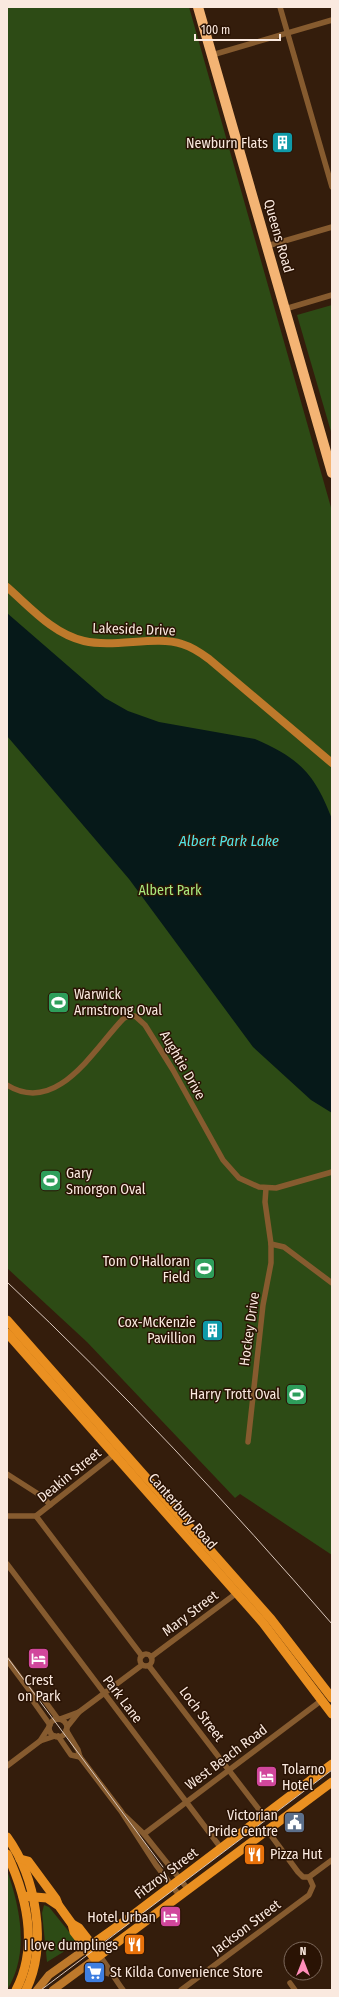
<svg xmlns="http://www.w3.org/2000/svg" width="339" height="1997" viewBox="0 0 339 1997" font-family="'Fira Sans Condensed',sans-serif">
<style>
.green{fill:#2d4b15}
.water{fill:#061919}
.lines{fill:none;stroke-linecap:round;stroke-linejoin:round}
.street{stroke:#865b2f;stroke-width:5.5}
.secondary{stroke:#be792b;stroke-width:8}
.primary{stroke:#ea9021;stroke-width:9}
.highway{stroke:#f4b474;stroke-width:10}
.tram{stroke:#d9c7bc;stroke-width:1}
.labels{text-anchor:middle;stroke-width:3;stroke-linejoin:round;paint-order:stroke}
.poi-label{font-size:14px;fill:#fae9df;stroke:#2a1304;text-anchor:end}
.street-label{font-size:14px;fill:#fae9df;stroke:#2a1304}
.park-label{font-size:14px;fill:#a9e97e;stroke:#2a1304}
.water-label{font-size:15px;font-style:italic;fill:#52e4e7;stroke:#2a1304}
</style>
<rect width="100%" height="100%" fill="#341d0c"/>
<g class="green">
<polygon points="7,7 189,7 332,511 332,1555 240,1494 235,1498 87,1342 7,1268"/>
<polygon points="332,305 332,435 297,315"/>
<path d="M 7,1870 C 20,1908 30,1953 7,1990 Z"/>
<polygon points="44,1905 49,1907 78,1943 47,1962 42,1913"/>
</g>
<path class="water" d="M 7,613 L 105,698 L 128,711 L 159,722 L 255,739 C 299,758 315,774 332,819 L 332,1113 L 311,1100 L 253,1047 L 129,879 L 7,736 Z"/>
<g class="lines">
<g class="street">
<polyline points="280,7 332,187"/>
<polyline points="212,55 332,20"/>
<polyline points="267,246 332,227"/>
<polyline points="285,309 332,295"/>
<path d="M 7,1085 C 57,1116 94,1049 123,1019 L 128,1016 L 135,1016 L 145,1025 L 173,1070 L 223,1160 L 239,1178 L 259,1187 L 276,1188 L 332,1172"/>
<polyline points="266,1188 265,1202 271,1244 284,1247 332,1283"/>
<polyline points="248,1442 263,1305 271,1263 271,1244"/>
<polyline points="7,1474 43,1497 50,1505"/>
<polyline points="7,1516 36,1516 116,1453"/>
<polyline points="36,1516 142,1656"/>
<polyline points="7,1564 221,1848"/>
<circle cx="146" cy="1660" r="6"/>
<polyline points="151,1657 238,1592"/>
<polyline points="7,1660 33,1695 33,1701 50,1725"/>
<polyline points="149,1666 264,1816"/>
<polyline points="33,1695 42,1697 58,1719"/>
<polyline points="60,1719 79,1712 142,1665"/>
<circle cx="58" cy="1728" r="9"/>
<polyline points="67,1727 79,1712"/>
<polyline points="66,1730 78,1750 80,1757 121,1811 156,1865 179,1895"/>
<polyline points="58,1736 71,1755 80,1757"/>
<polyline points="40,1741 49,1727"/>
<polyline points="7,1766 40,1741 55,1736"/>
<polyline points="125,1816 144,1834 187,1888"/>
<polyline points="267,1830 298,1872 303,1877 309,1877 332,1860"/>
<polyline points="144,1834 322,1700"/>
<path d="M 99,1955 C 108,1966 114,1978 123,1990"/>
<polyline points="95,1959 106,1973 110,1974"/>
<polyline points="290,1983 295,1990"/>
<polyline points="181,1990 309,1895 313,1886 309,1877"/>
</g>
<g class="secondary">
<path d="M 7,587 C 30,607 53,634 84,641 C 115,648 156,635 182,644 C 192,647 201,653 209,659 L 332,763"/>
<polyline points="37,1990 49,1975 87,1948"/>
<polyline points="53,1990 95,1959"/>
</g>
<g class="primary">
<polyline points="7,1320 271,1619 332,1698"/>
<polyline points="7,1333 263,1623 332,1714"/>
<path d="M 7,1837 C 36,1877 48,1945 26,1990"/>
<path d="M 7,1854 C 27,1897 39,1946 16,1990"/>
<polyline points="20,1859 28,1861 56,1899 58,1904"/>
<polyline points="23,1896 47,1898 59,1906 72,1924 74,1932 95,1959 332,1782"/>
<polyline points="72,1924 79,1928 96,1950"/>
<polyline points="87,1948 125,1921 332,1764"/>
</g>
<polyline class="highway" points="198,7 332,473"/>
<g class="tram">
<path d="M 7,1282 C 122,1390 229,1505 332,1624"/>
<polyline points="7,1657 163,1867"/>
<polyline points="41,1990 332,1770"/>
</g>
</g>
<defs>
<symbol id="building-square" viewBox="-11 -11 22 22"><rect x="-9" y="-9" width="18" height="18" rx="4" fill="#0f9aa8" stroke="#2a1304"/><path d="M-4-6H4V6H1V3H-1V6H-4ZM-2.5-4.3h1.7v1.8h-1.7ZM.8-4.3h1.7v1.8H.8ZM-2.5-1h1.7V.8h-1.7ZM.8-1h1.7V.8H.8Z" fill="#fff"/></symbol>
<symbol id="stadium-square" viewBox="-11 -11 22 22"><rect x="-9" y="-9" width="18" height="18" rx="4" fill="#2e9e5b" stroke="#2a1304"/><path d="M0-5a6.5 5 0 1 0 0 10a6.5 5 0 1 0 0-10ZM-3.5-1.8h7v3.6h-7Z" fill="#fff"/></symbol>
<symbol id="hotel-square" viewBox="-11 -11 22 22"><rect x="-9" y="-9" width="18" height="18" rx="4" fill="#d1479c" stroke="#2a1304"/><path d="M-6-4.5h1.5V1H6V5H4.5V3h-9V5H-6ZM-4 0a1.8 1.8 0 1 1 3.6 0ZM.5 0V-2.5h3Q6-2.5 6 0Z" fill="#fff"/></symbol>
<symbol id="civic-square" viewBox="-11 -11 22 22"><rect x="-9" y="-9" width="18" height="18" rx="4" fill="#5c6f8a" stroke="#2a1304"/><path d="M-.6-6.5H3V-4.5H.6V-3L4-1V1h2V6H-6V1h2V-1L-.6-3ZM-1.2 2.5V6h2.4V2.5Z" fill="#fff"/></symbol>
<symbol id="restaurant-square" viewBox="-11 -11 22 22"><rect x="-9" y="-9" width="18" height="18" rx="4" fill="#e8710a" stroke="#2a1304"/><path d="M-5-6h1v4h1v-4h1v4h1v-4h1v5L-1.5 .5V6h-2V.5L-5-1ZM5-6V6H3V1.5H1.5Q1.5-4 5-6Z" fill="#fff"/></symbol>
<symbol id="supermarket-square" viewBox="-11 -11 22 22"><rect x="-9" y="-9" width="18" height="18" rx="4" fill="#3f7fe0" stroke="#2a1304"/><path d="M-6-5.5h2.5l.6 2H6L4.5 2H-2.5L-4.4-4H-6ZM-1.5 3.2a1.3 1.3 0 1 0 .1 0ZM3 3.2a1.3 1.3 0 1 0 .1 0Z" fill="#fff"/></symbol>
</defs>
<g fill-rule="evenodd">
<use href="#building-square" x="270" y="130" width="25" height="25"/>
<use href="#stadium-square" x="46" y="990" width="25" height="25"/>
<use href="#stadium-square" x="38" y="1168" width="25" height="25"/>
<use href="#stadium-square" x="192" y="1256" width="25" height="25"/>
<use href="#building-square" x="200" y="1318" width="25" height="25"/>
<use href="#stadium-square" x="284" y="1382" width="25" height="25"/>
<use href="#hotel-square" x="26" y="1646" width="25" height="25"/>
<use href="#hotel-square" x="254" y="1764" width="25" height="25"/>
<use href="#civic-square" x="282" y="1810" width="25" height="25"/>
<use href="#restaurant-square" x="242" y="1842" width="25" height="25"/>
<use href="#hotel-square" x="158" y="1904" width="25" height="25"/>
<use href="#restaurant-square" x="122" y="1932" width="25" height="25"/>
<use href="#supermarket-square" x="82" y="1960" width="25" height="25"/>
</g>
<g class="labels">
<g class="poi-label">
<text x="268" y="148">Newburn Flats</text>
<text x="74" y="999" text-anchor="start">Warwick<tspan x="74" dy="16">Armstrong Oval</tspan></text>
<text x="66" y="1178" text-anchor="start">Gary<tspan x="66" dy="16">Smorgon Oval</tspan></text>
<text x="190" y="1266">Tom O'Halloran<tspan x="190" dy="16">Field</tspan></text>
<text x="196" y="1327">Cox-McKenzie<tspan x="196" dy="16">Pavillion</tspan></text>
<text x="280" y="1399">Harry Trott Oval</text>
<text x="39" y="1685" text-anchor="middle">Crest<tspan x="39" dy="16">on Park</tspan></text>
<text x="282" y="1774" text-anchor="start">Tolarno<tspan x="282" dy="16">Hotel</tspan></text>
<text x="278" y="1820">Victorian<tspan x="278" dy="16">Pride Centre</tspan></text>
<text x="270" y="1859" text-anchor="start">Pizza Hut</text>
<text x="156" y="1922">Hotel Urban</text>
<text x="118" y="1950">I love dumplings</text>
<text x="110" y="1977" text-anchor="start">St Kilda Convenience Store</text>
</g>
<g class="street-label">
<text transform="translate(279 236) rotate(74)" y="5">Queens Road</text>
<text transform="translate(134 629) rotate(2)" y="5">Lakeside Drive</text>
<text transform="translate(183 1065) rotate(60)" y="5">Aughtie Drive</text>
<text transform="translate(249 1329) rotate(-82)" y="5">Hockey Drive</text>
<text transform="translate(69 1475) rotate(-39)" y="5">Deakin Street</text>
<text transform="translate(183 1511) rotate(49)" y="5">Canterbury Road</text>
<text transform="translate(190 1613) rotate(-37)" y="5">Mary Street</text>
<text transform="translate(123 1699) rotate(53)" y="5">Park Lane</text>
<text transform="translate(202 1714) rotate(53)" y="5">Loch Street</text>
<text transform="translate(226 1757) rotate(-37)" y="5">West Beach Road</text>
<text transform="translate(166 1873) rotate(-37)" y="5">Fitzroy Street</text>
<text transform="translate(246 1927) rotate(-37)" y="5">Jackson Street</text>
</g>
<g class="park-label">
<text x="170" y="895">Albert Park</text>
</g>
<g class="water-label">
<text x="229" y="846">Albert Park Lake</text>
</g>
</g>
<rect width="339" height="1997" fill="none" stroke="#fae9df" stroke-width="16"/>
<g transform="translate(303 1961)"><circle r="19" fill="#2a1304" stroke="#7d695c"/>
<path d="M0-3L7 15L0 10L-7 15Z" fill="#ff8eba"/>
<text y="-6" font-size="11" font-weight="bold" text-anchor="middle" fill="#fae9df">N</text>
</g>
<path d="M195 34v6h85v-6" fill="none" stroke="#fae9df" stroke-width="2"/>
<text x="201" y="34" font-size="12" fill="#fae9df" stroke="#2a1304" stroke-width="3" paint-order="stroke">100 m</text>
</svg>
